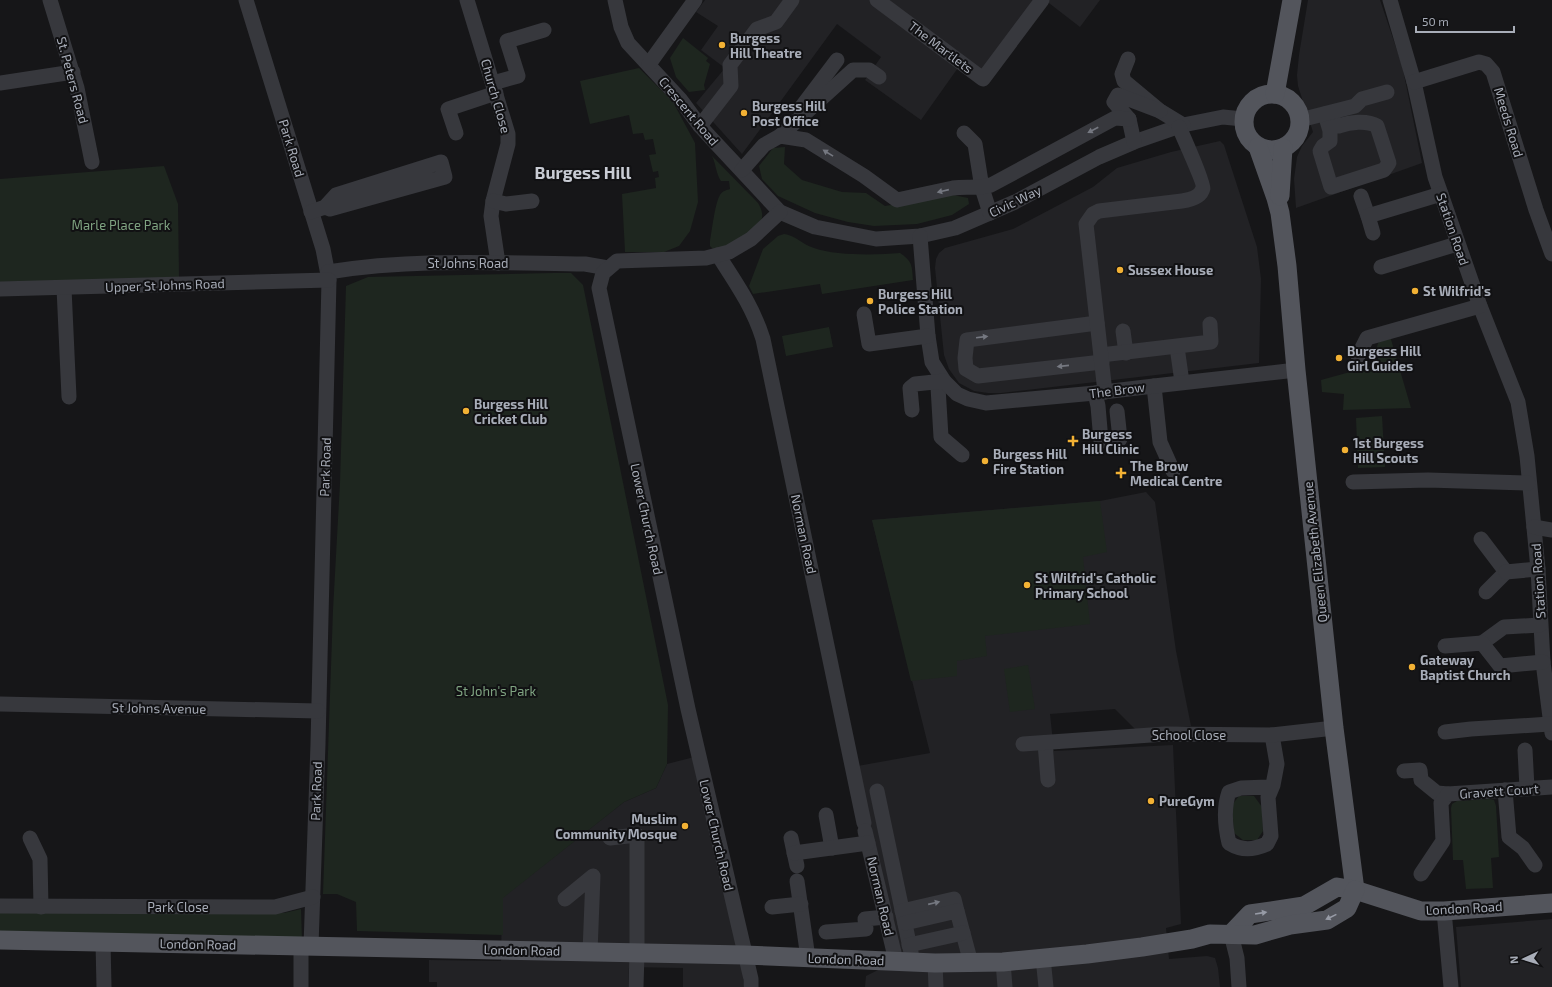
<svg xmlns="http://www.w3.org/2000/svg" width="1552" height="987" viewBox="0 0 1552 987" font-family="'Exo 2',sans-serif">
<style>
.built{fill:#222225}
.green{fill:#1e261f}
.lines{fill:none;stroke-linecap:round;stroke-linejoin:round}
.minor{stroke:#37383d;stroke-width:15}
.major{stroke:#53555c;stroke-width:19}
.oneway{fill:#757881}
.oneway2{fill:#979ba6}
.poi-dot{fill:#f2b134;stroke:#111113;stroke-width:1.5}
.labels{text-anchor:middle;stroke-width:4;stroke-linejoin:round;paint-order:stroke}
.poi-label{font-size:13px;font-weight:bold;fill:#a8adb8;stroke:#111113;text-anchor:start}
.street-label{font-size:13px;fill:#a8adb8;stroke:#111113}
.park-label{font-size:13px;fill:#7fa381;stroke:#111113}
.district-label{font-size:17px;font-weight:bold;fill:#c9ccd4;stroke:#111113}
</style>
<rect width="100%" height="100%" fill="#161618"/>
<g class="built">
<polygon points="705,0 1100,0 1080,27 1045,0 983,83 960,65 921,120 865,80 881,57 837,24 742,154 696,103 725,68 701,50 718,26 696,12"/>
<polygon points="1308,0 1380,0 1402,65 1422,163 1296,208 1294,179 1297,157 1302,146 1313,132 1298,86 1297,75 1299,55"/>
<polygon points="1220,141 1224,145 1257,247 1261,279 1259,363 1001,393 988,393 974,391 959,383 949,369 944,355 935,268 936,259 939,253 945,248 1013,229 1093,187 1117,168 1171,152"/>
<polygon points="1146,492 1155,502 1176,651 1191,726 1136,730 1115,709 1050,714 1054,751 1173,745 1181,924 1166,928 1169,959 1207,956 1215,958 1218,968 1220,987 865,987 866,976 896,961 852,767 930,753 872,520 1100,501"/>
<polygon points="698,756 744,955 743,987 683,987 683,968 629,967 628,987 437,987 437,982 429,982 429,960 501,961 502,898 624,802 656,788 667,764"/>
<polygon points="1552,919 1552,987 1461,987 1456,927"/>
</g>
<g class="green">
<polygon points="683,38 708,58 706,61 710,64 704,85 705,90 689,92 676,77 670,58"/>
<polygon points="639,68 673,102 695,143 698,202 690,231 679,246 664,252 625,252 622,194 656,188 655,178 659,177 658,171 653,172 649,155 656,154 653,139 645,140 643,133 633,134 629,115 590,124 580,81"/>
<polygon points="785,147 784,164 802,180 842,192 866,193 885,206 953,195 968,198 969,204 952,215 917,224 874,226 848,222 815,213 778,196 762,179 759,166 773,148"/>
<path d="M 712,156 L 758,203 C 761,208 763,213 762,218 C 758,232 727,248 713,249 L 710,246 L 710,241 C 712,230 715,203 720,195 C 722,191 727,190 730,189 L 729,181 L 721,181 C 716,174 716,164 712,156 Z"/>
<polygon points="164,166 178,204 179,278 0,282 0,179"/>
<path d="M 784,234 C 795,235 803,245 814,248 C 836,256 877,255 900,253 C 912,261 912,265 913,280 L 822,294 L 820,284 L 753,294 L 749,286 L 763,249 L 778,236 Z"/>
<polygon points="553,273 571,273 583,285 668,705 667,764 656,788 624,802 503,898 503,935 357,931 356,902 337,894 323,894 333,610 340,483 346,286 368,277"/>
<polygon points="829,327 833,347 786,356 782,336"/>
<polygon points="1390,336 1411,408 1343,410 1344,394 1322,392 1321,380 1379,364 1376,349 1379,341"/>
<polygon points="1382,416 1385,467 1358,468 1356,418"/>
<polygon points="1100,501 1107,552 1083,557 1090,624 985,636 987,656 957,661 957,676 911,681 872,520"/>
<polygon points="1028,665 1035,709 1010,712 1004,669"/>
<polygon points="1239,796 1254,796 1262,807 1263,831 1257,840 1243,840 1234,833 1232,805"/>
<polygon points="1489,799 1494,800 1496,806 1499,857 1491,858 1493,888 1466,889 1463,860 1453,860 1451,808 1452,804 1457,801"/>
<polygon points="301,909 302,940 0,932 0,913 284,913"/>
</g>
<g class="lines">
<g class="minor">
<polyline points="50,0 77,88 92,162"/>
<polyline points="246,0 323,249 329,280 318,744 311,946"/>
<polyline points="467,0 508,134 508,144 493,201 491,216 498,263"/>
<polyline points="615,0 621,27 628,43 680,99 700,126 711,138 780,212 815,227 876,239 920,236 955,228 1015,202 1099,157 1134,142 1183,125 1223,117 1243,119"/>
<polyline points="877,0 983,79 1042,0"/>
<polyline points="1390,0 1414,82 1435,177 1441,194 1480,306 1518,402 1527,456 1538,569 1543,662 1552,733"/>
<polyline points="1128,59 1122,74 1124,81 1160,111 1183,125"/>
<polyline points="649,64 695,0"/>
<polyline points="1414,82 1479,62 1486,64 1493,72 1536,210 1552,254"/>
<polyline points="0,83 73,72"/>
<polyline points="493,83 518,76 507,41 544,30"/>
<polyline points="800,109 837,60"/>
<path d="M 1325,114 L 1339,126 C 1350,122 1367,120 1377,126 L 1389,163 L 1384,170 L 1331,187 L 1320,151 L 1323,146 L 1330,141 L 1330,131 Z"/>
<polyline points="1300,120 1355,106 1362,99 1387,92"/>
<polyline points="700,126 731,86 730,65 757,29 776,22 792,0"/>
<polyline points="456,133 448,109 496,93"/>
<polyline points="964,133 975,144 982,188 990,213"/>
<polyline points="780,136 853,70 869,70 879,77"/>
<polyline points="1134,142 1129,119 1114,102 1118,95 1160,111"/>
<path d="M 742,170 L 764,145 L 780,136 L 806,140 L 864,176 L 897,200 C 916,196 934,192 953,188 C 966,186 978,189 991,185 L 1115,118 L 1129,119"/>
<polyline points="1361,196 1368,216"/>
<polyline points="493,201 506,204 532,201"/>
<polyline points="311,212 325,207 336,195 441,162 445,177 330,209 325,207"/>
<polyline points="1373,233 1368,216 1441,194"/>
<polyline points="920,236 928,336 932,362 944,381 938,387 941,437 962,455"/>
<path d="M 718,255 C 736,283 753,307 763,339 L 864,823"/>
<polyline points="1381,267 1457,244"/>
<path d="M 328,272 C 413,258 500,263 585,264 L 608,268"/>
<polyline points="64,288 69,397"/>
<polyline points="0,289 329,280"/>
<polyline points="864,314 869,344 928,336"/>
<polyline points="1097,323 967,340 965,358 966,369 978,376 1102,362"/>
<polyline points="1123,331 1126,353"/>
<polyline points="1177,347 1182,382"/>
<polyline points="1101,355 1211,342 1210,324"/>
<polyline points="1358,356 1367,338 1480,306"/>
<polyline points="1154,386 1160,442 1173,471"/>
<path d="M 1105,392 L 1086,224 L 1093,214 L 1099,211 L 1182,201 C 1189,200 1201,197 1203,188 C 1204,183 1183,136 1179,127"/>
<polyline points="1095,393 1098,406 1101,441 1120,439 1117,411"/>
<polyline points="912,410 910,388 915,384 944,381 957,394 968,399 986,403 1095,393 1154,386 1296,370"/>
<polyline points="1353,482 1428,480 1528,483"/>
<polyline points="1534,527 1552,530"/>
<polyline points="1481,539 1506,572 1486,592"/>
<polyline points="1506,572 1538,569"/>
<polyline points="1482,643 1504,627 1540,625"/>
<polyline points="1445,646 1482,643 1500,666 1543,662"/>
<polyline points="0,704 318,711"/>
<polyline points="1445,732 1471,729 1550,724"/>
<path d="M 1272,735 L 1277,764 L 1273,785 L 1268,797 L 1271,836 L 1267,844 C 1253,850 1242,851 1229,843 C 1225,826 1223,809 1229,792 L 1241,788 L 1268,787 L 1273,785"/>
<polyline points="1045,743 1048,780"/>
<polyline points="1023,744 1165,734 1272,735 1334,728"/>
<polyline points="1525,750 1527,788"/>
<polyline points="1404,771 1420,770 1421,780 1437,793 1448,794"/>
<polyline points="1505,790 1509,837 1523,848 1535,865"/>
<polyline points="877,791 913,962"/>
<polyline points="826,815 832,848"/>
<polyline points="865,831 896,961"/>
<polyline points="30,838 40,859 41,907"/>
<polyline points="610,838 637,835 637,953 636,987"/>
<polyline points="791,838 797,866"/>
<polyline points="794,853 868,843"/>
<polyline points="1421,874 1443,841 1441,803 1448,794 1552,787"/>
<polyline points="797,881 808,958"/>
<polyline points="565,899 593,876 590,952"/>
<polyline points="0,906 275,907 313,897"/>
<polyline points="772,907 801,904"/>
<polyline points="902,911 954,899 957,911"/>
<polyline points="1444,911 1451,987"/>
<polyline points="905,923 957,911 971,963"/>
<polyline points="826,932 866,929 865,919 886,917"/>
<polyline points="1231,934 1237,958 1239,987"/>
<polyline points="103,942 104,987"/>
<polyline points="909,945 963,933"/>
<polyline points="301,946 301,987"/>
<polyline points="1043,958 1046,987"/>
<polyline points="1003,962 1005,987"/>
<polyline points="935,963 936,987"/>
<polyline points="751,987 751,979 688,709 599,288 603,273 617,261 706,258 729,252 751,239 780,212"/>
</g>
<g class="major">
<circle cx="1272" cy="122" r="28"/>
<polyline points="1275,94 1292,0"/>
<polyline points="1258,147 1276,198 1280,213 1287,266 1296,370 1334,728 1355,890"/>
<polyline points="1280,196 1283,148"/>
<polyline points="1231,934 1250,914 1304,906 1337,887 1355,890 1421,911 1444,911 1552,903"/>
<polyline points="0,940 744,955 935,963 1003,962 1087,954 1142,947 1192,939 1210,934 1255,935 1290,925 1327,920 1347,908 1355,890"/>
</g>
</g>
<defs><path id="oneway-solid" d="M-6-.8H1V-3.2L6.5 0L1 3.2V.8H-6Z"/></defs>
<g class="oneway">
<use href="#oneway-solid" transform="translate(1093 130) rotate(152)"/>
<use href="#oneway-solid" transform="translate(828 153) rotate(-148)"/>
<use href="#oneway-solid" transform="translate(943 191) rotate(167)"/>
<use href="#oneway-solid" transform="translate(982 337) rotate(-7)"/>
<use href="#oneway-solid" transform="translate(1063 366) rotate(174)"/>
<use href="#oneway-solid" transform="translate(934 903) rotate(-13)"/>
</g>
<g class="oneway2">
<use href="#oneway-solid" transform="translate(1261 913) rotate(-9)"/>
<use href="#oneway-solid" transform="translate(1331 917) rotate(154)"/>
</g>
<g class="poi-dot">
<circle cx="722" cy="45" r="4"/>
<circle cx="744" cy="113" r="4"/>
<circle cx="1120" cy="270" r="4"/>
<circle cx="1415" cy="291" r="4"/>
<circle cx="870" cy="301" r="4"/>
<circle cx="1339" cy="358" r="4"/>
<circle cx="466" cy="411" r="4"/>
<path d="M1071 435h4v4h4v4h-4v4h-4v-4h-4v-4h4z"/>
<circle cx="1345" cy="450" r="4"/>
<circle cx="985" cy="461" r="4"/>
<path d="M1119 467h4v4h4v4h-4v4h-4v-4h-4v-4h4z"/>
<circle cx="1027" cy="585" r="4"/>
<circle cx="1412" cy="667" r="4"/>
<circle cx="1151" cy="801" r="4"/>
<circle cx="685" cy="826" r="4"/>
</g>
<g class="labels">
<g class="poi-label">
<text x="730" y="43">Burgess<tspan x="730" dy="15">Hill Theatre</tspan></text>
<text x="752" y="111">Burgess Hill<tspan x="752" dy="15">Post Office</tspan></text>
<text x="1128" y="275">Sussex House</text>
<text x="1423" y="296">St Wilfrid's</text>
<text x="878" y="299">Burgess Hill<tspan x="878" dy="15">Police Station</tspan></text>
<text x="1347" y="356">Burgess Hill<tspan x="1347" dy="15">Girl Guides</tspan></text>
<text x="474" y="409">Burgess Hill<tspan x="474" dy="15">Cricket Club</tspan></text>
<text x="1082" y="439">Burgess<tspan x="1082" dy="15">Hill Clinic</tspan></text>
<text x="1353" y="448">1st Burgess<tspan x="1353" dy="15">Hill Scouts</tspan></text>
<text x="993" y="459">Burgess Hill<tspan x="993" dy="15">Fire Station</tspan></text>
<text x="1130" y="471">The Brow<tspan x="1130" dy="15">Medical Centre</tspan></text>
<text x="1035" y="583">St Wilfrid's Catholic<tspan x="1035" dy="15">Primary School</tspan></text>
<text x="1420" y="665">Gateway<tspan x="1420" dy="15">Baptist Church</tspan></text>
<text x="1159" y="806">PureGym</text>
<text x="677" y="824" text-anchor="end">Muslim<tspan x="677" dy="15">Community Mosque</tspan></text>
</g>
<g class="street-label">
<text transform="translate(941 47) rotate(37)" y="5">The Martlets</text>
<text transform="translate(73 80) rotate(75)" y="5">St. Peters Road</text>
<text transform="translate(496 96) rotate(74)" y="5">Church Close</text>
<text transform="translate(689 111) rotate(50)" y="5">Crescent Road</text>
<text transform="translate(1509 122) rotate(73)" y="5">Meeds Road</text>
<text transform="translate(292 148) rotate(73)" y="5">Park Road</text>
<text transform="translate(1015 201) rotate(-26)" y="5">Civic Way</text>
<text transform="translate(1453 229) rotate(71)" y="5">Station Road</text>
<text x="468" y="268">St Johns Road</text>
<text transform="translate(165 285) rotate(-2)" y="5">Upper St Johns Road</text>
<text transform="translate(1117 390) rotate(-7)" y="5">The Brow</text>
<text transform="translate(325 467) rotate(-88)" y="5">Park Road</text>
<text transform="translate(647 519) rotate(78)" y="5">Lower Church Road</text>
<text transform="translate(804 534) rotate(78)" y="5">Norman Road</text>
<text transform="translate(1315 552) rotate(-96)" y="5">Queen Elizabeth Avenue</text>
<text transform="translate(1538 581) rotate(-94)" y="5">Station Road</text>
<text transform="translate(159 708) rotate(1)" y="5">St Johns Avenue</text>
<text x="1189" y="740">School Close</text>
<text transform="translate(316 791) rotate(-88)" y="5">Park Road</text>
<text transform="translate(1499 791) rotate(-4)" y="5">Gravett Court</text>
<text transform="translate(717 835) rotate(77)" y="5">Lower Church Road</text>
<text transform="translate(881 896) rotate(77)" y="5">Norman Road</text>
<text x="178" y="912">Park Close</text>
<text transform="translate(1464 908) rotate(-3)" y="5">London Road</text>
<text transform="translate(198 944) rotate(1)" y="5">London Road</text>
<text transform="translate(522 950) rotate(1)" y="5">London Road</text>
<text transform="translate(846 959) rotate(2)" y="5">London Road</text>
</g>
<g class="park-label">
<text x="121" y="230">Marle Place Park</text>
<text x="496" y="696">St John's Park</text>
</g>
<g class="district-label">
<text x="583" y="179">Burgess Hill</text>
</g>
</g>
<g transform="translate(1524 959) rotate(266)" stroke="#111113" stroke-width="3" paint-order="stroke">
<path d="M0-3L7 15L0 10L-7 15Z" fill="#a8adb8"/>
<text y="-6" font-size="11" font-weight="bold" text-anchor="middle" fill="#a8adb8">N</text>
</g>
<path d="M1416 26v6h98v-6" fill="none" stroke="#a8adb8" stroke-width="2"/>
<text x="1422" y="26" font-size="12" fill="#a8adb8" stroke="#111113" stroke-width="3" paint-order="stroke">50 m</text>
</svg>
